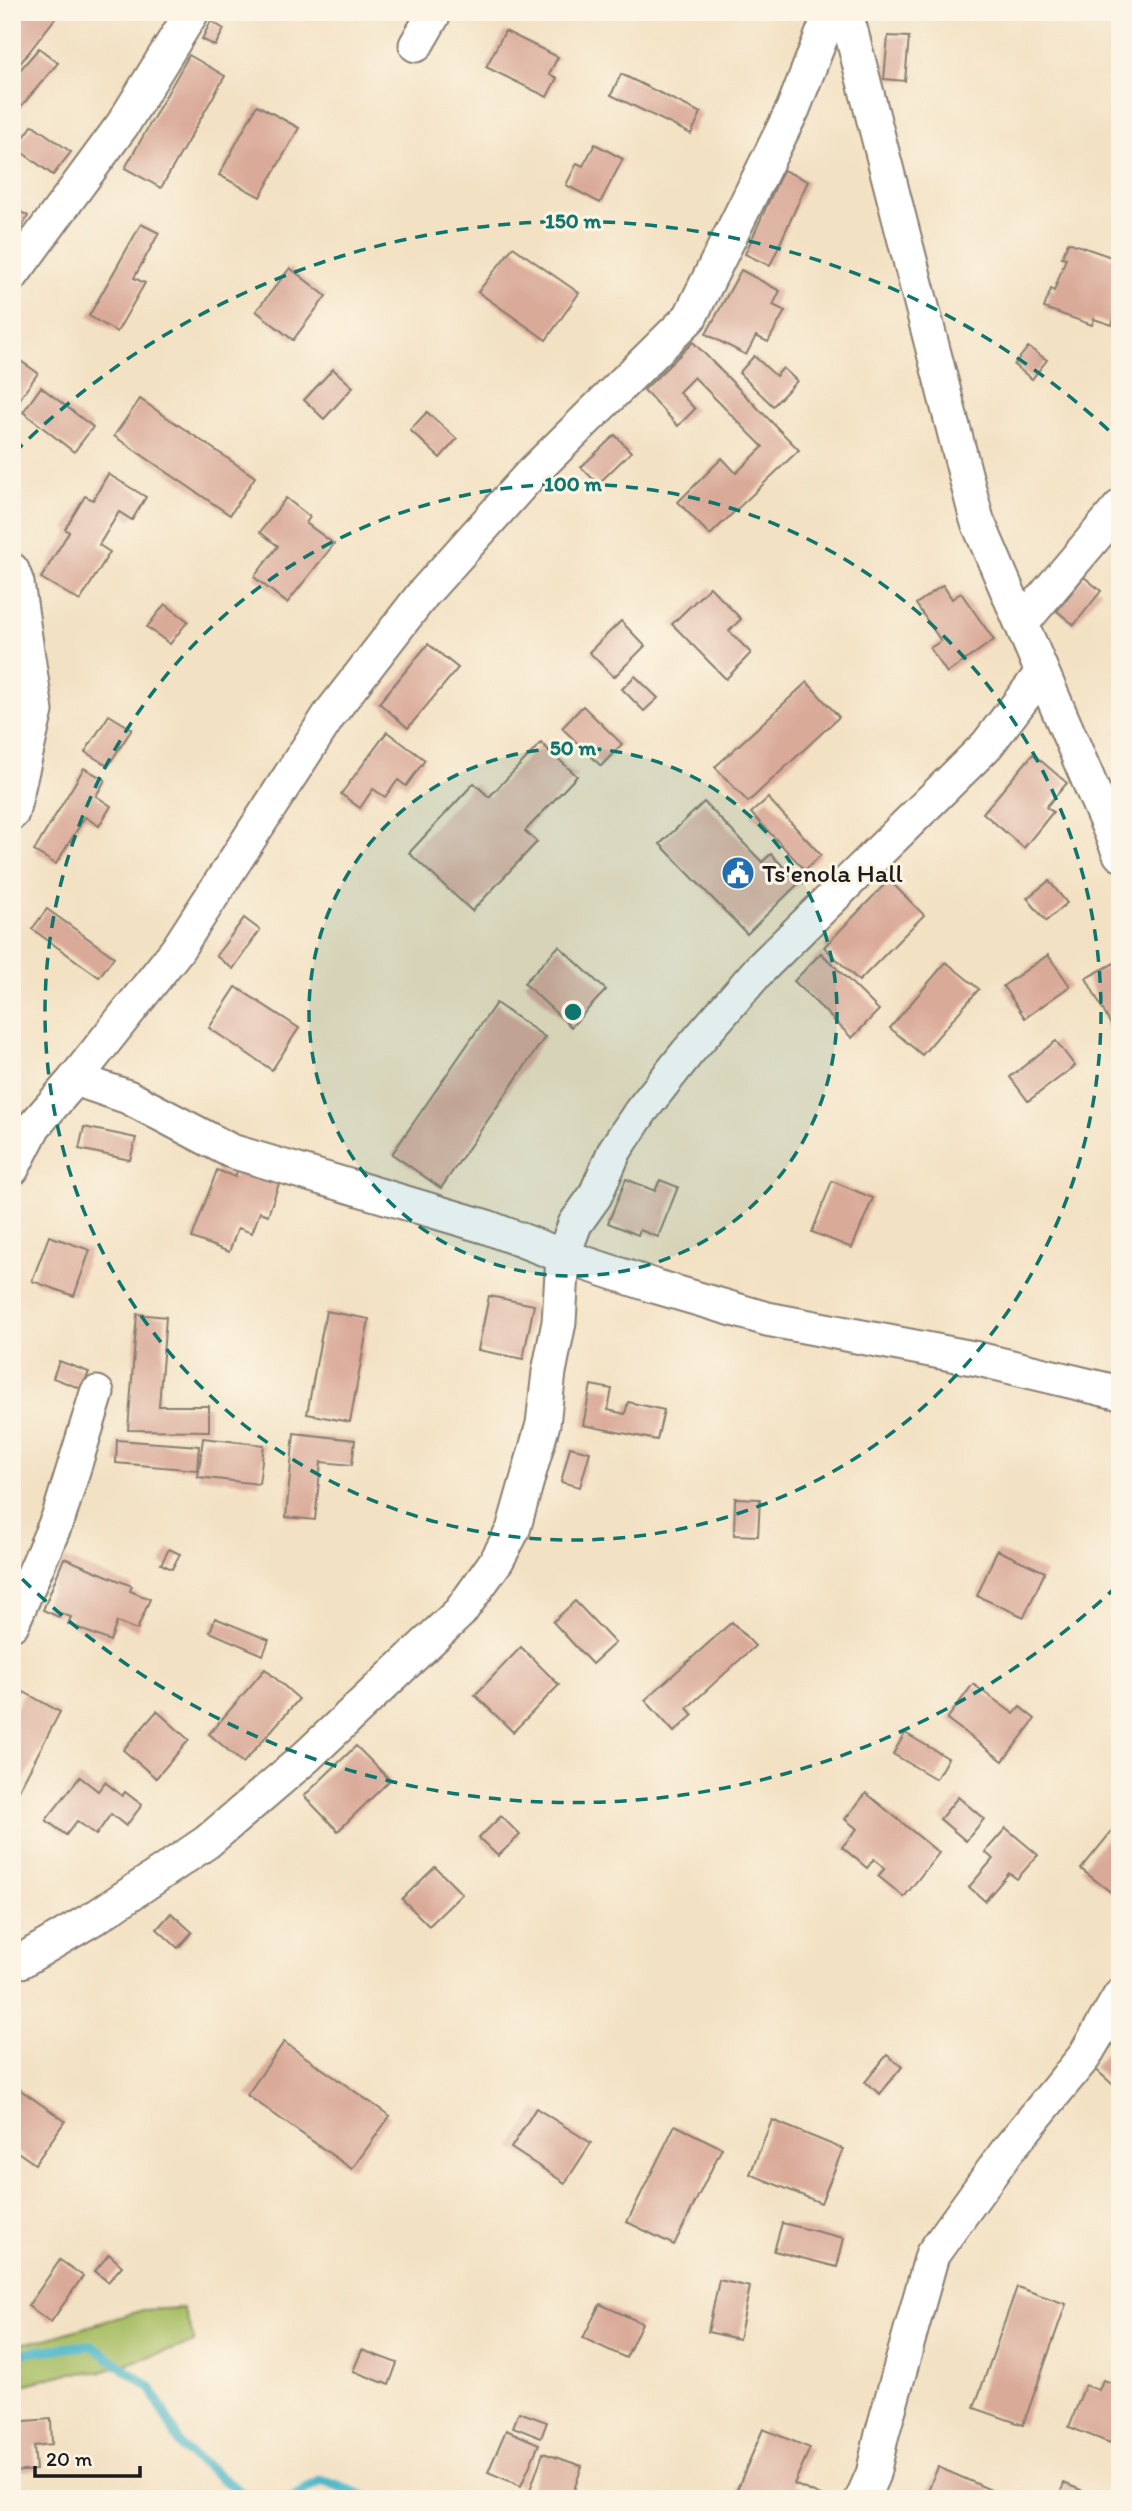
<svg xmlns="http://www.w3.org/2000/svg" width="1132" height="2511" viewBox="0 0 1132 2511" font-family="Itim,sans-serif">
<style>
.green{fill:#a7be64;stroke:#626d40;stroke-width:2}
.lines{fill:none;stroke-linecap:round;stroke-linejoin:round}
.stream{stroke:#4bb6c8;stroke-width:10}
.building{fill:#daaa99}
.minor-casing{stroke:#887e70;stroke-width:37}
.minor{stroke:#fff;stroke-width:33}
.ring{fill:none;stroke:#0f766e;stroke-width:3.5;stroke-dasharray:12 9}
.labels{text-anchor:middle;stroke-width:6;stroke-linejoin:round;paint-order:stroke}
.poi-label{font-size:26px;fill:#1c1c1c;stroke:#fcf5e5;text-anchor:start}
.centre{fill:#0f766e;stroke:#fcf5e5;stroke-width:3.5}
.ring-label{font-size:21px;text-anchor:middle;font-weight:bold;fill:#0f766e;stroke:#fcf5e5;stroke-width:6;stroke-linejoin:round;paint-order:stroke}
</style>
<rect width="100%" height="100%" fill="#fcf5e5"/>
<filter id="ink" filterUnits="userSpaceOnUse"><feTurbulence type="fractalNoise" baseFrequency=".0143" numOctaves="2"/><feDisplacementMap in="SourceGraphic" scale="14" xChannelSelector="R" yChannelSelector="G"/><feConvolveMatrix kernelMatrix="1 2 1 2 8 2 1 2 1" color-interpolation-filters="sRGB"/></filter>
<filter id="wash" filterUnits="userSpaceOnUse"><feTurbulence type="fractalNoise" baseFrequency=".00686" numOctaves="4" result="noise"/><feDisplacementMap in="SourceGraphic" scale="28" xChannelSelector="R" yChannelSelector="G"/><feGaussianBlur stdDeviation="1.57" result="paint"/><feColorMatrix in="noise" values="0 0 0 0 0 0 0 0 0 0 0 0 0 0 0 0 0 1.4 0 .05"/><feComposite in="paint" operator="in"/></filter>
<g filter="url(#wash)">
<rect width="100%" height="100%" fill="#f3e1c3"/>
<polygon class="green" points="183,2308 195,2342 101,2372 69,2373 12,2388 12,2345 46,2339 143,2310"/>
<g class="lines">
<g class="stream">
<polyline points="12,2354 91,2345 151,2388 183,2449 250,2499"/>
<polyline points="291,2499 321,2480 372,2499"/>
</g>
</g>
<g id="blocks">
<g class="building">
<polygon points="21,12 60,12 12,74 12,24"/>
<polygon points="211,21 224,29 215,46 202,39"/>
<polygon points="505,31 558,57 549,74 557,78 547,97 486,67"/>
<polygon points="888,36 909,37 905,81 884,79"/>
<polygon points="39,48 58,63 14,115 12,79"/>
<polygon points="189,55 225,76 161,188 125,168"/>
<polygon points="621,74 701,113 691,134 611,95"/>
<polygon points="257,105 299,128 260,197 219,175"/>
<polygon points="33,125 71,152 53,175 16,148"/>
<polygon points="595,144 623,159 600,203 566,185 577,163 583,166"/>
<polygon points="783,170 808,181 770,266 745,254"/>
<polygon points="12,207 28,216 14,242 12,241"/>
<polygon points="141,224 159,233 134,278 145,283 117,332 89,316"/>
<polygon points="1068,242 1120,260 1120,302 1112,325 1094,319 1092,325 1044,308 1051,289 1054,291 1066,258 1062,257"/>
<polygon points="513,247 579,293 546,340 478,292"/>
<polygon points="290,268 326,296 293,340 256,311"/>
<polygon points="741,270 780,291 773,305 785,311 768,342 756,336 746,355 706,334"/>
<polygon points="693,342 799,450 710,535 678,502 722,458 736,473 763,447 694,377 679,392 695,409 678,426 644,390"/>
<polygon points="1028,347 1047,360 1032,379 1014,365"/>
<polygon points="12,355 38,373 17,403 12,400"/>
<polygon points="754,356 776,376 783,368 797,381 773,406 739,373"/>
<polygon points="333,369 353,387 324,419 304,400"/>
<polygon points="41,387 93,427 74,452 23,412"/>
<polygon points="140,399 255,477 230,515 114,436"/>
<polygon points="427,412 457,439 440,458 410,430"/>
<polygon points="615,435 631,452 598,484 581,467"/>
<polygon points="108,474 146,497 132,520 119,512 99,545 110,552 80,601 41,578 69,532 65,529 85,496 93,500"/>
<polygon points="286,498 310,517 306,523 334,544 287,603 254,577 278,546 260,532"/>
<polygon points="1084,577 1101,591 1074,625 1057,611"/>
<polygon points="943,585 952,599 961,593 994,640 947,673 930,648 941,641 916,604"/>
<polygon points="710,587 741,619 729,631 751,653 726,679 672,624"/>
<polygon points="165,604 188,621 170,644 147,627"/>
<polygon points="621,621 645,646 614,677 589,652"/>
<polygon points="428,644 458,668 408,728 379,703"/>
<polygon points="635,676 658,698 644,711 622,689"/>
<polygon points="807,682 839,717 748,802 715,767"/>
<polygon points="583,706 622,744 601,766 562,728"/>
<polygon points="109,715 132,729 108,766 85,752"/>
<polygon points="387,732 425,760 406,786 398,780 385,797 373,789 360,808 341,794"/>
<polygon points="541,743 577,776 525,831 537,842 472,911 409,853 474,783 489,797"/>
<polygon points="1033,754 1067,783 1046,807 1053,812 1024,848 983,813"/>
<polygon points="84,768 105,780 96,796 111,806 99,826 85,817 56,864 34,851"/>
<polygon points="768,798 821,855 805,870 751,813"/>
<polygon points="704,802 762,862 771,854 799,883 747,934 660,844"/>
<polygon points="889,880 924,915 859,981 824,947"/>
<polygon points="1049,881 1067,903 1046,921 1027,898"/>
<polygon points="47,909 114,957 99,977 32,929"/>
<polygon points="244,918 260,930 233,969 216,956"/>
<polygon points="559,946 606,990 571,1027 524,983"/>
<polygon points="821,953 879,1010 852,1038 794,981"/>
<polygon points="1048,955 1070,986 1025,1018 1003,986"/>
<polygon points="1120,960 1120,1042 1086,978"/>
<polygon points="946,962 979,989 922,1055 890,1028"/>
<polygon points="236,987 299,1028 272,1070 209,1028"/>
<polygon points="496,1003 545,1037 441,1188 392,1154"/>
<polygon points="1056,1041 1075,1066 1028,1101 1010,1077"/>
<polygon points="84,1127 136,1138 130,1160 79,1149"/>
<polygon points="241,1160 282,1175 268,1215 260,1212 252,1233 238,1228 229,1252 192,1238 217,1170 235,1177"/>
<polygon points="626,1179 655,1191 660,1180 678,1187 658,1237 640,1230 638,1235 608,1223"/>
<polygon points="832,1181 873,1198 852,1248 812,1232"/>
<polygon points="49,1236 90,1250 74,1296 32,1281"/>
<polygon points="489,1296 534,1305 523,1359 478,1350"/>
<polygon points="326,1311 369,1319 350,1422 307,1414"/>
<polygon points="137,1314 166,1317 159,1406 209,1406 209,1431 128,1430"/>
<polygon points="59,1361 89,1372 82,1389 53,1378"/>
<polygon points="591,1385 612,1389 608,1410 625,1414 628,1402 664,1410 657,1440 583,1425"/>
<polygon points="294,1433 355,1440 352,1465 321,1462 315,1520 286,1517"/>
<polygon points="203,1438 264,1445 259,1484 198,1477"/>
<polygon points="117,1440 199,1446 197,1470 116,1463"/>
<polygon points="570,1447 590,1452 580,1487 561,1482"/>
<polygon points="735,1498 760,1499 758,1536 734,1535"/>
<polygon points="169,1549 180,1554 172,1569 161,1564"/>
<polygon points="997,1550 1045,1572 1024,1617 977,1596"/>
<polygon points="64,1558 132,1586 130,1591 150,1599 137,1630 117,1622 110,1641 68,1624 71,1617 60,1613 59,1617 43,1610"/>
<polygon points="575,1601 615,1643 592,1664 553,1622"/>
<polygon points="215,1618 269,1640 263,1655 210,1632"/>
<polygon points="732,1622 755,1646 687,1708 693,1715 674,1732 645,1700"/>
<polygon points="521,1647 559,1685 513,1732 475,1695"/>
<polygon points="265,1669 299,1699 243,1763 209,1734"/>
<polygon points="973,1684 1014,1714 1020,1707 1035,1719 1003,1761 947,1719"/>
<polygon points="24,1692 60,1712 12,1803 12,1715"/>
<polygon points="157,1711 189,1740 156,1778 123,1750"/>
<polygon points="905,1733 948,1758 936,1779 893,1754"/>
<polygon points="356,1746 390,1780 338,1831 304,1796"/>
<polygon points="80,1777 98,1791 105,1782 122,1796 125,1792 142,1805 126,1826 111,1814 96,1835 77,1821 66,1835 46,1820"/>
<polygon points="866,1793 939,1853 904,1897 878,1876 885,1868 874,1859 867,1868 842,1847 857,1829 845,1819"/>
<polygon points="958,1797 984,1819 966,1841 940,1819"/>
<polygon points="501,1816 520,1835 498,1856 479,1838"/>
<polygon points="1120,1821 1120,1883 1112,1893 1081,1869"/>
<polygon points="1006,1828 1038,1855 1017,1879 1009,1873 985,1901 969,1887 993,1859 985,1852"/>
<polygon points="435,1867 462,1894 429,1926 402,1899"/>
<polygon points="171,1913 192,1932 178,1948 157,1929"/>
<polygon points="1120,2036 1120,2091 1093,2067"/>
<polygon points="284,2042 390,2116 352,2169 247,2095"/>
<polygon points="887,2055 902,2067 880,2094 865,2082"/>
<polygon points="12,2084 65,2121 35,2164 12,2148"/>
<polygon points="536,2108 591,2143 565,2183 511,2148"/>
<polygon points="772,2120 843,2149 821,2203 750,2174"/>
<polygon points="675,2125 722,2148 674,2245 627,2222"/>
<polygon points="782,2223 844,2238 837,2267 774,2251"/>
<polygon points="109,2254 122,2266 108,2282 95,2271"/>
<polygon points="60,2260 83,2276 51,2322 28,2306"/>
<polygon points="719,2280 750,2287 739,2339 708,2332"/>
<polygon points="1017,2287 1066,2304 1023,2425 974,2408"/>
<polygon points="600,2304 642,2323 626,2358 583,2338"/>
<polygon points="362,2350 397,2363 389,2385 353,2371"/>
<polygon points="1103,2380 1120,2386 1120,2418 1110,2443 1069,2427 1085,2385 1099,2390"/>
<polygon points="519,2412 547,2422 541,2438 513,2427"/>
<polygon points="51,2419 52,2444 34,2446 36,2470 12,2472 12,2422"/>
<polygon points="763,2429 810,2448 794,2484 823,2497 822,2499 746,2499 735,2494"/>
<polygon points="506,2430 539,2444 521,2486 488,2472"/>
<polygon points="543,2453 582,2466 571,2499 535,2499 528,2496"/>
<polygon points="938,2467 991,2490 987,2499 948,2499 928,2490"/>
<polygon points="1064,2483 1081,2490 1077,2499 1058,2499"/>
</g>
</g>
</g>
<g filter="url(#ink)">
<use href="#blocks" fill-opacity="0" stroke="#887e70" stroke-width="2"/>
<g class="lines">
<defs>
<g id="minor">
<polyline points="846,12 977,520 1120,854"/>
<polyline points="416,45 435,12"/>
<polyline points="12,275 123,124 192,12"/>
<polyline points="12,570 17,583 36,711 12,813"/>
<polyline points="1022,623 1120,507"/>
<polyline points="75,1079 128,1097 231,1151 487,1227 563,1256 654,1286 767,1319 978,1359 1120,1393"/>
<polyline points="12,1169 34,1126 75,1079 177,950 330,714 423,594 529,476 690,317 793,109 831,12"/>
<polyline points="12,1624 59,1516 97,1393"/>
<polyline points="12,1961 21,1961 99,1915 207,1842 305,1758 460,1612 497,1560 513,1530 543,1424 549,1372 559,1322 563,1256 575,1224 595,1196 615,1150 641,1111 687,1053 759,970 987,745 1041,674"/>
<polyline points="862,2499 873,2474 882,2434 932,2255 1007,2151 1084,2057 1120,1996"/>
</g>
</defs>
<use href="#minor" class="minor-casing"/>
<use href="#minor" class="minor"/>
</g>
</g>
<circle cx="573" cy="1012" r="264" fill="#0f766e" fill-opacity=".12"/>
<g class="ring">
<circle cx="573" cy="1012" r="264"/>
<circle cx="573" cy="1012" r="528"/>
<path d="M1117 1586A791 791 0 0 1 14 1571M14 453A791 791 0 0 1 1117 438"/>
</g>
<defs>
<symbol id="civic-disc" viewBox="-11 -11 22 22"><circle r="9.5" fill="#1f6fb2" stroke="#fcf5e5"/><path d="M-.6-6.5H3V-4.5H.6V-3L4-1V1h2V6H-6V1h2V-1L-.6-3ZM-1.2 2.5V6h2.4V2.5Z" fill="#fff"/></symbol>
</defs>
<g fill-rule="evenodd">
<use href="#civic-disc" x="719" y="854" width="38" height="38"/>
</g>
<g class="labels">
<g class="poi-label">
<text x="762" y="882">Ts'enola Hall</text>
</g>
</g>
<circle cx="573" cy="1012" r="10" class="centre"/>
<g class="ring-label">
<text x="573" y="228">150 m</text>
<text x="573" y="491">100 m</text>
<text x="573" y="755">50 m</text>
</g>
<rect width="1132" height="2511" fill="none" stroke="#fcf5e5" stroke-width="42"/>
<path d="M35 2466v10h105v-10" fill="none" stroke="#1c1c1c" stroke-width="3.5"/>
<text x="46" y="2466" font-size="21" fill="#1c1c1c" stroke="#fcf5e5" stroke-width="5" paint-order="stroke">20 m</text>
</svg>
